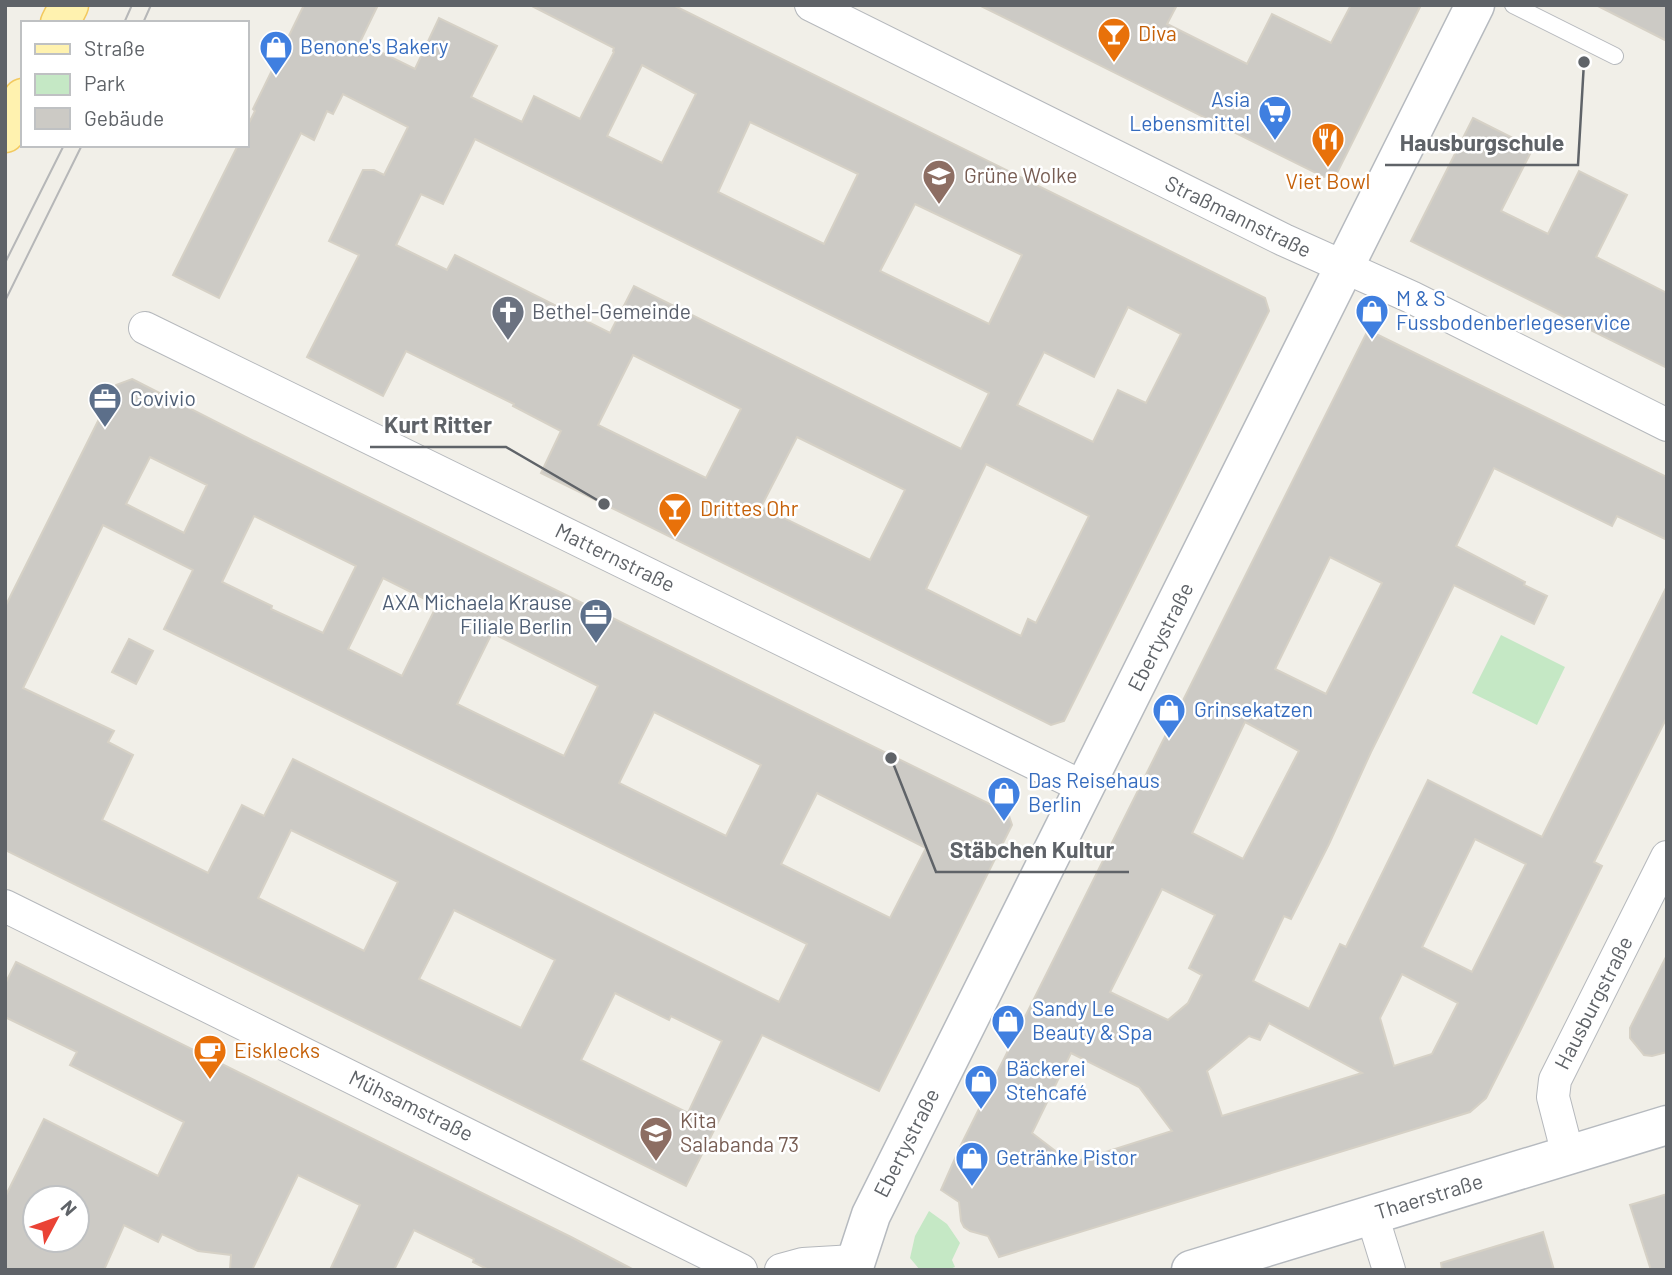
<svg xmlns="http://www.w3.org/2000/svg" width="1672" height="1275" viewBox="0 0 1672 1275" font-family="Barlow,sans-serif">
<style>
.green{fill:#c5e8c5}
.building{fill:#cccac5;stroke:#d6d1c6;stroke-width:2;fill-rule:evenodd}
.lines{fill:none;stroke-linecap:round;stroke-linejoin:round}
.lane-casing{stroke:#b5b8bc;stroke-width:18}
.street-casing{stroke:#b5b8bc;stroke-width:34}
.secondary-casing{stroke:#b6babf;stroke-width:41}
.primary-casing{stroke:#f2c960;stroke-width:41}
.lane{stroke:#fff;stroke-width:16}
.street{stroke:#fff;stroke-width:32}
.secondary{stroke:#fff;stroke-width:38}
.primary{stroke:#fff2af;stroke-width:38}
.tram{stroke:#b6b7b8;stroke-width:2}
.labels{text-anchor:middle;stroke-width:5;stroke-linejoin:round;paint-order:stroke}
.food-label{font-size:21px;fill:#c56008;stroke:#fff;text-anchor:start}
.shop-label{font-size:21px;fill:#366cbe;stroke:#fff;text-anchor:start}
.education-label{font-size:21px;fill:#785e54;stroke:#fff;text-anchor:start}
.street-label{font-size:21px;fill:#5f6368;stroke:#fff}
.worship-label{font-size:21px;fill:#5b616d;stroke:#fff;text-anchor:start}
.service-label{font-size:21px;fill:#4e5e75;stroke:#fff;text-anchor:start}
.leader{fill:none;stroke:#5f6368;stroke-width:2.5}
.callout-dot{fill:#5f6368;stroke:#fff;stroke-width:2.5}
.callout-label{font-size:23px;text-anchor:middle;font-weight:bold;fill:#5f6368;stroke:#fff;stroke-width:5;stroke-linejoin:round;paint-order:stroke}
</style>
<rect width="100%" height="100%" fill="#f1efe8"/>
<g class="green">
<polygon points="1501,635 1565,667 1537,725 1472,693"/>
<polygon points="929,1211 947,1224 960,1243 952,1260 955,1267 947,1270 920,1270 910,1258 915,1236"/>
</g>
<g class="building">
<path d="M 304,5 L 378,5 L 360,42 L 415,69 L 439,18 L 497,46 L 471,97 L 522,122 L 534,96 L 580,119 L 614,52 L 613,51 L 614,48 L 530,5 L 673,5 L 1265,298 L 1269,311 L 1064,721 L 1051,725 L 541,473 L 561,431 L 513,406 L 514,404 L 406,351 L 383,396 L 307,357 L 359,255 L 329,241 L 363,170 L 374,170 L 384,175 L 408,127 L 343,94 L 333,114 L 327,111 L 314,140 L 301,133 L 219,298 L 173,275 L 238,145 L 247,145 L 247,127 L 255,111 L 253,109 ZM 642,65 L 696,94 L 662,163 L 607,136 ZM 750,122 L 858,174 L 824,244 L 718,192 ZM 475,139 L 989,393 L 961,449 L 634,286 L 610,333 L 455,255 L 447,270 L 396,245 L 421,194 L 443,204 ZM 915,204 L 1022,255 L 989,324 L 880,271 ZM 1128,307 L 1181,334 L 1146,403 L 1118,390 L 1093,442 L 1017,405 L 1044,352 L 1094,377 ZM 633,355 L 741,409 L 706,478 L 598,425 ZM 797,437 L 905,490 L 870,560 L 761,507 ZM 986,464 L 1089,516 L 1036,623 L 1028,619 L 1021,636 L 926,589 Z"/>
<polygon points="979,5 1177,5 1167,24 1247,64 1272,14 1331,43 1351,5 1421,5 1337,173 1324,177"/>
<polygon points="1596,5 1667,5 1667,41"/>
<polygon points="1473,118 1533,148 1501,211 1548,234 1579,171 1627,195 1596,257 1667,293 1667,368 1411,241"/>
<path d="M 1368,330 L 1667,477 L 1667,540 L 1617,516 L 1612,526 L 1494,468 L 1456,546 L 1525,582 L 1524,585 L 1547,596 L 1534,624 L 1454,585 L 1371,752 L 1329,844 L 1291,919 L 1284,916 L 1253,981 L 1309,1009 L 1340,944 L 1346,947 L 1428,780 L 1542,837 L 1667,586 L 1667,717 L 1594,862 L 1602,866 L 1519,1033 L 1486,1098 L 1470,1112 L 999,1257 L 988,1236 L 970,1231 L 964,1227 L 961,1221 L 959,1202 L 941,1190 L 961,1145 ZM 1330,557 L 1382,583 L 1326,694 L 1275,669 ZM 1245,722 L 1299,751 L 1243,859 L 1192,833 ZM 1475,839 L 1526,864 L 1472,972 L 1422,947 ZM 1162,889 L 1215,915 L 1189,968 L 1202,975 L 1188,1003 L 1168,1020 L 1110,992 ZM 1402,974 L 1458,1003 L 1432,1054 L 1394,1066 L 1380,1018 ZM 1269,1023 L 1362,1073 L 1222,1116 L 1207,1071 L 1249,1036 L 1260,1040 ZM 1071,1053 L 1139,1087 L 1172,1131 L 1071,1163 L 1032,1133 Z"/>
<path d="M 132,379 L 256,442 L 1008,813 L 1012,825 L 879,1091 L 762,1035 L 686,1186 L 5,850 L 5,607 L 116,385 ZM 150,457 L 207,485 L 184,533 L 126,504 ZM 254,516 L 356,566 L 323,633 L 271,609 L 272,606 L 222,582 ZM 103,525 L 193,570 L 164,629 L 807,944 L 779,1002 L 293,759 L 264,816 L 242,805 L 208,873 L 102,820 L 133,755 L 108,742 L 114,731 L 23,688 ZM 383,578 L 437,605 L 402,676 L 348,649 ZM 492,633 L 598,686 L 564,756 L 457,704 ZM 654,712 L 761,765 L 726,836 L 619,783 ZM 817,793 L 926,848 L 890,918 L 781,864 ZM 291,830 L 398,882 L 364,951 L 258,898 ZM 454,910 L 555,960 L 521,1028 L 419,979 ZM 615,993 L 669,1020 L 671,1016 L 722,1041 L 688,1113 L 581,1060 Z"/>
<polygon points="129,639 153,651 136,684 112,672"/>
<polygon points="1667,955 1667,1052 1652,1056 1644,1055 1630,1038 1630,1028"/>
<path d="M 16,962 L 571,1237 L 634,1270 L 489,1270 L 473,1262 L 474,1259 L 414,1230 L 394,1270 L 330,1270 L 360,1205 L 298,1175 L 252,1270 L 230,1270 L 231,1255 L 198,1251 L 162,1234 L 158,1242 L 124,1225 L 104,1270 L 5,1270 L 5,1197 L 44,1119 L 158,1176 L 184,1122 L 70,1065 L 77,1052 L 5,1017 L 5,984 ZM 35,1198 L 77,1198 L 77,1240 L 35,1240 Z"/>
<polygon points="1667,1194 1667,1270 1651,1270 1630,1205"/>
<polygon points="1543,1232 1554,1270 1442,1270 1441,1263"/>
</g>
<g class="lines">
<defs>
<polyline id="lane" points="1513,5 1615,56"/>
<g id="street">
<polyline points="811,5 1284,240 1411,297 1667,425"/>
<polyline points="145,328 1085,788"/>
<polyline points="5,906 741,1270"/>
<polyline points="1568,1155 1553,1097 1555,1080 1667,857"/>
<polyline points="1372,1215 1389,1270"/>
<polyline points="781,1270 803,1264 854,1261"/>
</g>
<g id="secondary">
<polyline points="853,1270 871,1215 1475,5"/>
<polyline points="1191,1270 1667,1125"/>
</g>
<g id="primary">
<polyline points="60,23 69,5"/>
<polyline points="5,133 23,98"/>
</g>
</defs>
<use href="#lane" class="lane-casing"/>
<use href="#street" class="street-casing"/>
<use href="#secondary" class="secondary-casing"/>
<use href="#primary" class="primary-casing"/>
<use href="#lane" class="lane"/>
<use href="#street" class="street"/>
<use href="#secondary" class="secondary"/>
<use href="#primary" class="primary"/>
<g class="tram">
<polyline points="124,23 132,5"/>
<polyline points="143,23 151,5"/>
<polyline points="5,263 64,145"/>
<polyline points="5,301 82,145"/>
</g>
</g>
<defs>
<symbol id="bar-pin" viewBox="-11 -11 22 30"><path d="M0 17L-7.5 6A9.5 9.5 0 1 1 7.5 6Z" fill="#e8710a" stroke="#fff"/><path d="M-6-5H6L.8 .8V4.5H3.5V6h-7V4.5H-.8V.8Z" fill="#fff"/></symbol>
<symbol id="shop-pin" viewBox="-11 -11 22 30"><path d="M0 17L-7.5 6A9.5 9.5 0 1 1 7.5 6Z" fill="#3f7fe0" stroke="#fff"/><path d="M-5-2.5h2.3a2.7 3.5 0 0 1 5.4 0H5L5.5 6h-11ZM-1.5-2.5h3a1.5 2.3 0 0 0-3 0Z" fill="#fff"/></symbol>
<symbol id="supermarket-pin" viewBox="-11 -11 22 30"><path d="M0 17L-7.5 6A9.5 9.5 0 1 1 7.5 6Z" fill="#3f7fe0" stroke="#fff"/><path d="M-6-5.5h2.5l.6 2H6L4.5 2H-2.5L-4.4-4H-6ZM-1.5 3.2a1.3 1.3 0 1 0 .1 0ZM3 3.2a1.3 1.3 0 1 0 .1 0Z" fill="#fff"/></symbol>
<symbol id="restaurant-pin" viewBox="-11 -11 22 30"><path d="M0 17L-7.5 6A9.5 9.5 0 1 1 7.5 6Z" fill="#e8710a" stroke="#fff"/><path d="M-5-6h1v4h1v-4h1v4h1v-4h1v5L-1.5 .5V6h-2V.5L-5-1ZM5-6V6H3V1.5H1.5Q1.5-4 5-6Z" fill="#fff"/></symbol>
<symbol id="school-pin" viewBox="-11 -11 22 30"><path d="M0 17L-7.5 6A9.5 9.5 0 1 1 7.5 6Z" fill="#8d6e63" stroke="#fff"/><path d="M0-5L7-2L0 1L-7-2ZM-4 1L0 2.5L4 1V4Q0 6-4 4Z" fill="#fff"/></symbol>
<symbol id="church-pin" viewBox="-11 -11 22 30"><path d="M0 17L-7.5 6A9.5 9.5 0 1 1 7.5 6Z" fill="#6b7280" stroke="#fff"/><path d="M-1.2-6h2.4v3.5h3.3v2.4h-3.3V6h-2.4V-.1h-3.3v-2.4h3.3Z" fill="#fff"/></symbol>
<symbol id="office-pin" viewBox="-11 -11 22 30"><path d="M0 17L-7.5 6A9.5 9.5 0 1 1 7.5 6Z" fill="#5c6f8a" stroke="#fff"/><path d="M-6-3h4V-5.5h4V-3h4V5H-6ZM-1-4.5V-3h2v-1.5ZM-6 0V1H6V0Z" fill="#fff"/></symbol>
<symbol id="cafe-pin" viewBox="-11 -11 22 30"><path d="M0 17L-7.5 6A9.5 9.5 0 1 1 7.5 6Z" fill="#e8710a" stroke="#fff"/><path d="M-5.5-4.5H6V0H3Q3 3.5 0 3.5H-2.5Q-5.5 3.5-5.5 0ZM3-3.2v2h1.7v-2ZM-6 4.5H4V6H-6Z" fill="#fff"/></symbol>
</defs>
<g fill-rule="evenodd">
<use href="#bar-pin" x="1095" y="15" width="38" height="52"/>
<use href="#shop-pin" x="257" y="28" width="38" height="52"/>
<use href="#supermarket-pin" x="1256" y="93" width="38" height="52"/>
<use href="#restaurant-pin" x="1309" y="120" width="38" height="52"/>
<use href="#school-pin" x="920" y="157" width="38" height="52"/>
<use href="#shop-pin" x="1353" y="292" width="38" height="52"/>
<use href="#church-pin" x="489" y="293" width="38" height="52"/>
<use href="#office-pin" x="86" y="380" width="38" height="52"/>
<use href="#bar-pin" x="656" y="490" width="38" height="52"/>
<use href="#office-pin" x="577" y="596" width="38" height="52"/>
<use href="#shop-pin" x="1150" y="691" width="38" height="52"/>
<use href="#shop-pin" x="985" y="774" width="38" height="52"/>
<use href="#shop-pin" x="989" y="1002" width="38" height="52"/>
<use href="#cafe-pin" x="191" y="1032" width="38" height="52"/>
<use href="#shop-pin" x="962" y="1062" width="38" height="52"/>
<use href="#school-pin" x="637" y="1114" width="38" height="52"/>
<use href="#shop-pin" x="953" y="1139" width="38" height="52"/>
</g>
<g class="labels">
<g class="food-label">
<text x="1138" y="41">Diva</text>
<text x="1328" y="189" text-anchor="middle">Viet Bowl</text>
<text x="700" y="516">Drittes Ohr</text>
<text x="234" y="1058">Eisklecks</text>
</g>
<g class="shop-label">
<text x="300" y="54">Benone's Bakery</text>
<text x="1250" y="107" text-anchor="end">Asia<tspan x="1250" dy="24">Lebensmittel</tspan></text>
<text x="1396" y="306">M &amp; S<tspan x="1396" dy="24">Fussbodenberlegeservice</tspan></text>
<text x="1194" y="717">Grinsekatzen</text>
<text x="1028" y="788">Das Reisehaus<tspan x="1028" dy="24">Berlin</tspan></text>
<text x="1032" y="1016">Sandy Le<tspan x="1032" dy="24">Beauty &amp; Spa</tspan></text>
<text x="1006" y="1076">Bäckerei<tspan x="1006" dy="24">Stehcafé</tspan></text>
<text x="996" y="1165">Getränke Pistor</text>
</g>
<g class="education-label">
<text x="964" y="183">Grüne Wolke</text>
<text x="680" y="1128">Kita<tspan x="680" dy="24">Salabanda 73</tspan></text>
</g>
<g class="street-label">
<text transform="translate(1238 217) rotate(26)" y="7">Straßmannstraße</text>
<text transform="translate(615 558) rotate(26)" y="7">Matternstraße</text>
<text transform="translate(1161 637) rotate(-63)" y="7">Ebertystraße</text>
<text transform="translate(1594 1003) rotate(-63)" y="7">Hausburgstraße</text>
<text transform="translate(411 1106) rotate(26)" y="7">Mühsamstraße</text>
<text transform="translate(907 1143) rotate(-63)" y="7">Ebertystraße</text>
<text transform="translate(1429 1197) rotate(-17)" y="7">Thaerstraße</text>
</g>
<g class="worship-label">
<text x="532" y="319">Bethel-Gemeinde</text>
</g>
<g class="service-label">
<text x="130" y="406">Covivio</text>
<text x="572" y="610" text-anchor="end">AXA Michaela Krause<tspan x="572" dy="24">Filiale Berlin</tspan></text>
</g>
</g>
<path class="leader" d="M1584 62L1578 165H1385M604 504L506 447H370M891 758L936 872H1129"/>
<g class="callout-dot">
<circle cx="1584" cy="62" r="7"/>
<circle cx="604" cy="504" r="7"/>
<circle cx="891" cy="758" r="7"/>
</g>
<g class="callout-label">
<text x="1482" y="151">Hausburgschule</text>
<text x="438" y="433">Kurt Ritter</text>
<text x="1032" y="858">Stäbchen Kultur</text>
</g>
<rect width="1672" height="1275" fill="none" stroke="#5f6368" stroke-width="14"/>
<rect x="21" y="21" width="228" height="126" fill="#ffffff" stroke="#bfc1c3" stroke-width="2"/>
<rect x="35" y="44" width="35" height="10" fill="#fff2af" stroke="#bfc1c3" stroke-width="2"/>
<text x="84" y="56" font-size="21" fill="#5f6368">Straße</text>
<rect x="35" y="74" width="35" height="21" fill="#c5e8c5" stroke="#bfc1c3" stroke-width="2"/>
<text x="84" y="91" font-size="21" fill="#5f6368">Park</text>
<rect x="35" y="108" width="35" height="21" fill="#cccac5" stroke="#bfc1c3" stroke-width="2"/>
<text x="84" y="126" font-size="21" fill="#5f6368">Gebäude</text>
<g transform="translate(56 1219) rotate(49)"><circle r="33" fill="#ffffff" stroke="#bfc1c3" stroke-width="2"/>
<path d="M0-5L12 26L0 18L-12 26Z" fill="#ea4335"/>
<text y="-10" font-size="19" font-weight="bold" text-anchor="middle" fill="#5f6368">N</text>
</g>
</svg>
